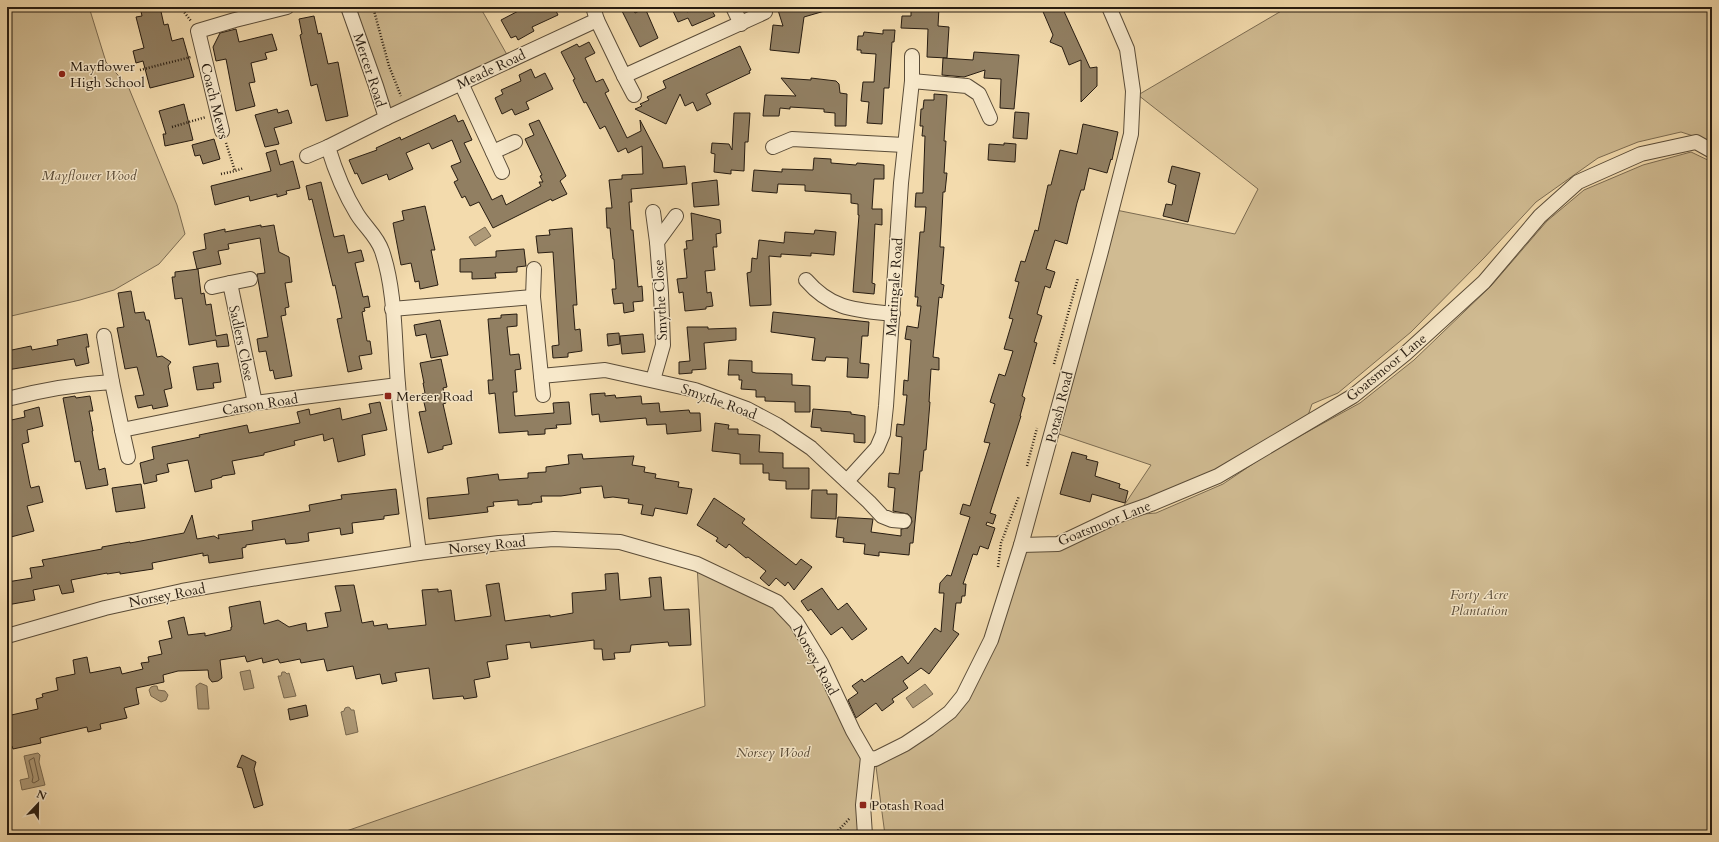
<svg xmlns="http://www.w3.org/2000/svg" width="1719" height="842" viewBox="0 0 1719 842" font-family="Cardo,serif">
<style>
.green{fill:#d0bb92;stroke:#7c6c52}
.water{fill:#ae9a78;stroke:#78684f}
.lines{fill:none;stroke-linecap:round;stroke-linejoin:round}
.shore{stroke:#6a5b44;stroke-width:1}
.building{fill:#917f62;stroke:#271c11}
.minor-casing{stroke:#5a4c38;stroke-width:16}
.path{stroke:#271c11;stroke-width:2.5;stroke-dasharray:1 2;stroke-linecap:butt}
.minor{stroke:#f7e8ca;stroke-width:14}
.poi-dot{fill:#8f2418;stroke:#f7e8ca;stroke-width:1.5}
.labels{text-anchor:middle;stroke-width:3;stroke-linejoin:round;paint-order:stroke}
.poi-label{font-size:14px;fill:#271c11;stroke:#f7e8ca;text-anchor:start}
.street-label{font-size:14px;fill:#271c11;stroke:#f7e8ca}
.park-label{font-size:14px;font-style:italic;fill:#5a4c38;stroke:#f7e8ca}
</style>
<rect width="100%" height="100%" fill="#f3dbad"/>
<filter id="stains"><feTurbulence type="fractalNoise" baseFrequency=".005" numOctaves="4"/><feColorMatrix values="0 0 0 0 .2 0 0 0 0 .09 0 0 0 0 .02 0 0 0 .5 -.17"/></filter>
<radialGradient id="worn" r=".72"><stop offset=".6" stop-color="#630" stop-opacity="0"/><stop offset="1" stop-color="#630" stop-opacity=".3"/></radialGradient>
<g class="green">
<polygon points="7,7 89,7 106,62 128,86 177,205 185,234 159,264 114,290 80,300 7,317"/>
<polygon points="348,7 480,7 510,60 386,118"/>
<polygon points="1281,7 1712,7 1712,142 1681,132 1638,142 1598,158 1536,202 1484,258 1411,332 1338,393 1312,404 1305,424 1263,449 1119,516 1156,513 1223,484 1269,453 1360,403 1414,360 1491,286 1547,221 1584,190 1643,165 1691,152 1712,162 1712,835 885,835 875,759 950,712 991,640 1021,545 1059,544 1117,516 1151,465 1053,432 1111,209 1235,234 1258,189 1138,95 1283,10"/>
<polygon points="697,564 777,602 796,622 865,759 863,805 856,835 335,835 705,706"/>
</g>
<g class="water">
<polygon points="485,227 491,236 475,246 469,237"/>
<polygon points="250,670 254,688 244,690 240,672"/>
<polygon points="282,672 285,672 287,674 289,673 296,696 284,698 278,676 281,676"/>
<polygon points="200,683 207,686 209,709 198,709 196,686"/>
<polygon points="925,684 933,694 913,708 906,698"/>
<polygon points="154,686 157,686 158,690 165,691 168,695 166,700 161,702 151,696 149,690 151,687"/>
<polygon points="348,707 350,708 351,710 354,710 358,732 346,735 341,712 344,711 345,708"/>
<polygon points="38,753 40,755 39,762 45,785 22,790 20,780 29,778 24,756"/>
</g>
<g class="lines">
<polygon class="shore" points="34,758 39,780 34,783 32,782 33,777 29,761"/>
</g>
<g class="building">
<polygon points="140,7 160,7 164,25 168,24 172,41 183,38 194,77 150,88 143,61 136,63 133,51 144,48 136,17 142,16"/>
<polygon points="526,7 554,7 558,15 532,27 534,31 518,40 516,36 511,38 501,20"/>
<polygon points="620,7 632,7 635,13 645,8 658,38 640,47"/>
<polygon points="681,7 685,7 687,12 696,7 710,7 715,16 692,26 688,18 678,22 673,11"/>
<polygon points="777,7 828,7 828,10 804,17 799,53 770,50 773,25 783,26"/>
<polygon points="915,7 939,8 938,26 949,27 947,58 927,57 928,29 901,28 902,16 911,16 911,10 915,10"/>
<polygon points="1041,7 1062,7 1090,68 1097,67 1097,86 1081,102 1081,60 1069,65 1062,47 1050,42 1053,35"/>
<polygon points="314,16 318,34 321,33 328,64 338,62 348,116 326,121 317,84 311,86 300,35 302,34 299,19"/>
<polygon points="236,29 239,42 272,34 277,50 265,53 267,59 251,63 255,82 249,83 255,106 236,111 226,59 216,61 213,47 220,33"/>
<polygon points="883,30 895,30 894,42 892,42 889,88 884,88 882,124 867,123 869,102 861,101 863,82 874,82 876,54 861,53 861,50 857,50 858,36 863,36 864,32 883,34"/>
<polygon points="589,42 595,53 585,58 596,82 603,79 609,91 605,93 627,138 641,131 640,120 662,162 663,168 685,166 687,184 631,189 632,202 629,202 631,230 633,230 638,287 642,286 643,301 633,302 634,311 624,313 623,303 614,304 612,289 616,289 614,259 613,259 610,228 607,228 606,208 612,208 609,180 622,179 622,175 643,174 642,146 628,153 626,148 618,152 605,126 600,129 586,102 584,103 573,80 575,79 561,52 577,44 579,47"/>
<polygon points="740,46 751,70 749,71 750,73 706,94 711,104 697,111 693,102 685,106 680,94 666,124 635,109 642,106 640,104 649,100 647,97 666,88 663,81"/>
<polygon points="974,52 1019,55 1014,109 1000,108 1001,79 984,78 985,70 964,77 942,75 943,58 973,60"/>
<polygon points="531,69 535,78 545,73 553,89 526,102 529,109 515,115 512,109 502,114 495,98 503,94 501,90 521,81 519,75"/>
<polygon points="781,78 811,80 811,78 836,81 839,84 840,93 847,94 846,126 835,126 835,113 824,112 824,109 790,107 790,109 780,108 779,116 763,116 765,95 796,96"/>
<polygon points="934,94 947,95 944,141 946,141 944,173 947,173 945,192 943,192 940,247 944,247 941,284 944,285 942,298 939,297 933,357 939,358 939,370 931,369 929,402 930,402 926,450 924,450 922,471 920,471 913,543 910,543 909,555 879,552 879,556 864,554 865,544 843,542 844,538 836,537 838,517 873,519 871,532 901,536 901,529 908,528 912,522 911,517 908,514 893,511 895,488 888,487 889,473 899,474 900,465 902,437 896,436 897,424 904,425 907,395 903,395 904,380 908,381 911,340 905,339 907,326 918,328 921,306 917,306 918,297 915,297 920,232 924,232 926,207 915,207 916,193 923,193 925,136 922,136 923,126 920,126 921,109 923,109 924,100 934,100"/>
<polygon points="184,104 193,140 165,146 163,134 166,134 159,111"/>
<polygon points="277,109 278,113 288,110 292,123 274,128 279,144 265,147 255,115"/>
<polygon points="1015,112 1029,113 1027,139 1013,138"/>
<polygon points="734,113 750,113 748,142 745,142 744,171 731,170 731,174 714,172 715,154 711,153 712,143 729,144 732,150"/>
<polygon points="455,115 458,122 463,120 472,140 464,143 492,200 502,195 506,205 541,186 539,182 543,182 540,176 542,175 525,139 534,135 529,124 539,120 566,176 560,181 567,194 552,201 551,199 493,228 479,202 470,206 465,196 462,198 454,182 458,180 451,166 461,162 452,140 432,149 429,143 406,153 413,169 389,180 387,174 362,184 357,173 355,174 349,160 377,150 376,148 400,137 401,140"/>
<polygon points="1083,124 1118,132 1112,160 1111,159 1107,173 1089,168 1084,190 1081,190 1077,203 1067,244 1055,240 1046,269 1055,272 1050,288 1045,286 1037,314 1042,316 1034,342 1037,343 1022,396 1025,398 1020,416 1021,416 990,513 996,515 993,524 987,522 986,525 995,528 988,549 980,546 977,555 973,554 963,584 966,584 965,596 962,596 961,603 956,603 953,630 959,634 929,674 921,668 903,681 908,688 892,699 894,702 882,711 876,703 856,718 848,700 858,693 852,686 862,679 864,682 902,656 908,664 935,628 941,632 944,593 939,593 940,583 947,575 951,576 970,517 960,514 963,504 970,506 990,443 984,442 995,404 990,402 999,374 1005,376 1013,351 1004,349 1013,319 1009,318 1019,282 1015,281 1021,261 1025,262 1035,230 1038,231 1048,185 1051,185 1060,150 1077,154"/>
<polygon points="214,139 220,159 203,164 200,155 195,156 192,145"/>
<polygon points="1004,143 1016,144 1015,162 988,160 989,144 1004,145"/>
<polygon points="276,150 280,165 293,161 300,188 286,191 287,194 277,197 277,194 250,201 249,196 215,205 211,186 271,171 266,153"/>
<polygon points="814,158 831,159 831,163 856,165 857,163 884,165 884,179 874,179 872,209 882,209 882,225 875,224 872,283 875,284 874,294 853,292 859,215 858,215 858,204 851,203 851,194 805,191 805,185 778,184 777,193 752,191 754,170 782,172 782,169 813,170"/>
<polygon points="1172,166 1200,173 1188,222 1163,216 1166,204 1172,205 1176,185 1168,182"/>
<polygon points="717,180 719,205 694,207 692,183"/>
<polygon points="321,182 334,237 344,235 348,253 361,250 364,261 355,263 363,297 368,296 370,307 364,308 365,311 362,312 367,341 370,341 372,354 359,356 362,369 348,372 337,319 342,318 335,285 333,286 312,199 309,200 306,186"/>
<polygon points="425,206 435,250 431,250 438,285 420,289 419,281 415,282 411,263 401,265 393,223 404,220 402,211"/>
<polygon points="691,213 720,220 721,233 716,234 717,247 713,247 715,270 705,271 707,293 711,292 713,306 706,307 706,309 685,311 683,292 679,293 677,279 687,278 684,249 687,249 686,241 693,240"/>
<polygon points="261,225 261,227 274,225 279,252 289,257 292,282 285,283 289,307 285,308 286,315 281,316 292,376 275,379 273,370 270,371 266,351 259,352 257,339 268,337 257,274 265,273 260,238 228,244 229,249 218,251 221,264 197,269 193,252 206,249 204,234 225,229 225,232"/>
<polygon points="572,228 577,305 573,305 575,330 580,329 582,351 568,353 568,357 553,358 552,346 559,345 553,252 538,253 536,236 550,235 549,230"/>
<polygon points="815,230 836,232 834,255 811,253 811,256 781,254 781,257 769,256 771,305 750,306 747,273 751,272 752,258 757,259 759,240 784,243 785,232 814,234"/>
<polygon points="524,249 526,266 517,267 517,272 495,273 496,278 472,279 472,272 460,272 460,259 496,257 496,251"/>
<polygon points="198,269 201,294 204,293 206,305 211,304 216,336 227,334 229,346 217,347 216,340 189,345 182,298 175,299 172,277 175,277 175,272"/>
<polygon points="131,291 135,313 144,312 146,320 149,320 157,357 162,356 171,362 168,366 172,388 164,390 168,406 153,409 152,405 138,408 135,396 144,395 137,367 125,369 117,328 124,327 118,293"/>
<polygon points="773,312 869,322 868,336 862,336 860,363 869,364 868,378 847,377 848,358 826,357 825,361 812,360 815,338 771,332"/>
<polygon points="517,314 517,326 507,327 510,355 519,354 521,369 515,370 517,392 513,392 515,416 554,413 553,403 569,402 571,424 556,425 557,428 545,429 545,434 528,435 528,431 499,433 495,393 489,394 488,380 493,380 488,319 501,318 501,315"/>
<polygon points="440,320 448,355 431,358 426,334 416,336 414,325"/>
<polygon points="687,327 708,327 708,329 736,328 736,340 704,343 706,369 692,370 692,373 679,374 679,362 690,361"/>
<polygon points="619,333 620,344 608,346 607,334"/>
<polygon points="87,334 89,347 86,347 89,363 76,366 74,359 7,370 7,351 31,346 32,350 58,345 57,340"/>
<polygon points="643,334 645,352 622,354 620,336"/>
<polygon points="441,359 447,387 443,388 446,403 443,404 452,444 443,446 443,449 428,453 419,412 426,411 422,394 425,393 423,383 424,383 420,363"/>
<polygon points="729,360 752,361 752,372 756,373 792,374 792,385 810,386 810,412 795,412 795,402 765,401 765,397 756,397 756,390 741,389 742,380 739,380 739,375 728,375"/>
<polygon points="218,363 221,382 213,383 214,388 197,390 193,367"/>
<polygon points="605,393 605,396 615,395 616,398 641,396 642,404 659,403 660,412 689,410 690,413 700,413 701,431 667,434 666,424 647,425 646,418 600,422 599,414 592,415 590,394"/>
<polygon points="75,396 76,398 90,396 93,411 89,411 93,431 92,431 99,470 105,468 108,485 86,489 80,461 75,462 63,398"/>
<polygon points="380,402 387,430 362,435 365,455 338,462 333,438 324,441 323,434 294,441 295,445 264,453 264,455 232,461 235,474 222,476 222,477 211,480 212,488 195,492 188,460 167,464 169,472 156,475 157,481 144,484 140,463 154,459 152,447 200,437 199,435 247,425 249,433 300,423 297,412 309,409 310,415 340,408 342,420 371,413 369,404"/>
<polygon points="39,407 43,426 27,430 29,442 22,444 30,485 31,488 39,486 43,502 27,506 34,531 7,538 7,421 25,417 24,411"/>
<polygon points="813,409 851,412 851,414 865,416 865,443 854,442 854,434 821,431 821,428 811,427"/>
<polygon points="715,423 729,425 728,429 738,429 738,434 760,435 759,452 783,453 783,468 809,468 809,489 786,489 786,481 769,480 769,473 763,473 763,464 740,464 740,454 712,451"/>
<polygon points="1072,452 1087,456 1086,459 1098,462 1095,476 1120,484 1119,488 1128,491 1125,503 1092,494 1090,502 1060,494"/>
<polygon points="582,454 583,459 634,456 632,465 645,467 644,472 656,474 655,478 679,482 678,487 692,489 687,514 655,508 653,516 641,514 643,505 628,503 629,499 613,497 604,498 602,486 580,488 581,493 561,496 541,496 542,502 532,503 532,504 518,505 518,500 493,502 494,506 487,507 488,512 429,519 427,498 469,494 467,478 498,474 499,480 528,478 528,473 546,472 546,467 569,464 568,455"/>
<polygon points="141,484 145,508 116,512 112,488"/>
<polygon points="396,489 399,514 384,516 384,519 352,523 353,533 341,535 340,528 308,533 309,541 297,543 286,544 285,539 246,545 246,547 242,548 243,558 209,563 208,555 203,556 203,553 152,563 153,569 120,574 120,572 107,574 107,573 71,580 74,592 62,594 59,585 33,590 35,600 7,605 7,582 32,578 30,568 44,566 42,560 102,549 102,547 130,542 130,543 184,533 192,515 197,539 214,536 219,539 218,535 253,530 252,521 310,511 309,505 342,499 341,495"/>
<polygon points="812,490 827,490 827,494 837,494 836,519 811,518"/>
<polygon points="714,498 745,519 742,523 796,565 801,559 812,567 794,590 788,582 785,586 776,578 769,586 760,578 766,571 748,557 746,558 729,544 726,548 716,541 718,538 697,525"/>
<polygon points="618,573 620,600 651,597 649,578 661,577 664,610 689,609 691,645 669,646 668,642 631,645 630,652 614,653 615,659 603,660 602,649 594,649 594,640 531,648 530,642 506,645 508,659 487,662 490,677 474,680 477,697 464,699 463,696 433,699 429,668 395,673 397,681 382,684 380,674 356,679 353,666 327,671 324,659 301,663 300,659 280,663 278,659 263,663 262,658 247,662 245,656 220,660 222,678 218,681 212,682 209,678 208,670 178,671 163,675 164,682 136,688 139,704 124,708 127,718 100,724 101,729 88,732 87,727 40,738 41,743 13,749 12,746 7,747 7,716 38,709 36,699 43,697 42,694 58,690 56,678 75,674 73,660 87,657 90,673 120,667 122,674 143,669 141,663 149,662 148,657 162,654 159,641 172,638 168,621 184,617 188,635 205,633 205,636 231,630 231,627 232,627 229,607 260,601 264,624 278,620 289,627 306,623 307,631 328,627 325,613 341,611 335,586 354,585 362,623 373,621 374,626 387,624 388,629 426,625 422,590 438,589 438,592 451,590 455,621 491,616 486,585 499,583 505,621 550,615 550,617 573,613 572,593 606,590 605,574"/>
<polygon points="822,588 838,610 847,603 867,629 852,640 842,627 831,635 811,609 808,611 801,601"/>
<polygon points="306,705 308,716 290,720 288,709"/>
<polygon points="242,755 256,762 254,769 263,805 254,808 242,768 237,767"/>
</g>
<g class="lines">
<defs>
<g id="minor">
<path d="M 348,7 L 376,86 L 386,118 L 328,147 C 335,170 344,193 357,214 C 365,227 377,236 382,251 C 396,292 394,341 398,384 C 402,440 412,497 419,553"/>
<polyline points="593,7 597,20"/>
<polyline points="733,7 741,24"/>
<polyline points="624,76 634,95"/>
<polyline points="912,81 967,86 979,94 990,118"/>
<polyline points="461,83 502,172"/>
<polyline points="386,118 597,20 624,76 765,12"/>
<polyline points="222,131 198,31 235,20 287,7"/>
<polyline points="773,147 792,139 904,145"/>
<polyline points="493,152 515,142"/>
<polyline points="307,156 328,147"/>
<polyline points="653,212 657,242"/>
<path d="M 806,280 C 832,310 856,310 893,314"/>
<polyline points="230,283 250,279"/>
<polyline points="212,287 230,283 255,403"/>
<polyline points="533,297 534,269"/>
<polyline points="392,309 533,297 541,376 605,370 695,390 747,409 777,425 811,448 869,502 882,516 892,520 904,521"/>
<polyline points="104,336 112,382"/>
<polyline points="541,376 543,395"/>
<polyline points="653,380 663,345 661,293 657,242 676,216"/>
<path d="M 7,399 C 42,390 76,384 112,382 L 122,430 L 255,403 L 398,385"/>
<polyline points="122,430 128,457"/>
<polyline points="847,481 877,448 883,434 886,406 901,183 912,81 912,56"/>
<polyline points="1021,545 1058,544 1117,516 1151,504 1218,476 1353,396 1405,354 1484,282 1540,216 1578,182 1641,154 1696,142 1712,151"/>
<polyline points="7,636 105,608 182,591 263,577 419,553 499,543 554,539 620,542 697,564 777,602 796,622 821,663 853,731 868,757 875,759 905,744 929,728 950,712 963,696 991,640 1021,545 1100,255 1131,134 1133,91 1127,49 1109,7"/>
<polyline points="865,835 863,805 868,757"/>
</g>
</defs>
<use href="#minor" class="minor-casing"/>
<g class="path">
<polyline points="171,7 172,10 181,8 191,21"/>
<polyline points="373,7 389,66 401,96"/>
<polyline points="140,70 191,57"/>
<polyline points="172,127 206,117"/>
<polyline points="226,143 235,171 244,168"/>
<polyline points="221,174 235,171"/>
<polyline points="1054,364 1078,278"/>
<polyline points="1027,466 1037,428"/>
<polyline points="998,567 1001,543 1019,496"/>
<polyline points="834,835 850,818"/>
</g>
<use href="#minor" class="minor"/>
</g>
<g class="poi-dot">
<circle cx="62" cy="74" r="4"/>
<rect x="384" y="392" width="8" height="8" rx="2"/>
<rect x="859" y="801" width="8" height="8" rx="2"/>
</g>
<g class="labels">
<g class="poi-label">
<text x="70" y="71">Mayflower<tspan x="70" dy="16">High School</tspan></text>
<text x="396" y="401">Mercer Road</text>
<text x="871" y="810">Potash Road</text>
</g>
<g class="street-label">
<text transform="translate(491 69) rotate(-25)" y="5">Meade Road</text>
<text transform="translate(370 70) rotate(72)" y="5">Mercer Road</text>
<text transform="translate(215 101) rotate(76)" y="5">Coach Mews</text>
<text transform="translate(894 287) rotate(-86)" y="5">Martingale Road</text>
<text transform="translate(660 300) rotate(-93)" y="5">Smythe Close</text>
<text transform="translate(242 343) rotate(78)" y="5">Sadlers Close</text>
<text transform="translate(1386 367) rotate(-39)" y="5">Goatsmoor Lane</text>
<text transform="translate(719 401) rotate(20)" y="5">Smythe Road</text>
<text transform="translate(260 404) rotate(-9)" y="5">Carson Road</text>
<text transform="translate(1059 407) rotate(-76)" y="5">Potash Road</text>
<text transform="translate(1104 523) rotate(-22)" y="5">Goatsmoor Lane</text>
<text transform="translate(487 545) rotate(-6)" y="5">Norsey Road</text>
<text transform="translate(167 595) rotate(-11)" y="5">Norsey Road</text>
<text transform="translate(816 660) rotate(61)" y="5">Norsey Road</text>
</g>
<g class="park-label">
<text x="89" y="180">Mayflower Wood</text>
<text x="1479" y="599">Forty Acre<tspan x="1479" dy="16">Plantation</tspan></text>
<text x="773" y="757">Norsey Wood</text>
</g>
</g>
<rect width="1719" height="842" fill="none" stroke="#f3dbad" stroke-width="24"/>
<rect x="8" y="8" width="1703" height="826" fill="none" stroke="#271c11" stroke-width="2"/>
<rect x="12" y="12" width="1695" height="818" fill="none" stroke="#271c11"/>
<g transform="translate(38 804) rotate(22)" stroke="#f7e8ca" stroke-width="3" paint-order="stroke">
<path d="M0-3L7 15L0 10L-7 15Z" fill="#271c11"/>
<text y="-6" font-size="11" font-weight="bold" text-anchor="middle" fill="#271c11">N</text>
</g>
<rect width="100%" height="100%" filter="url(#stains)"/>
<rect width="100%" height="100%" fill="url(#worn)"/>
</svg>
